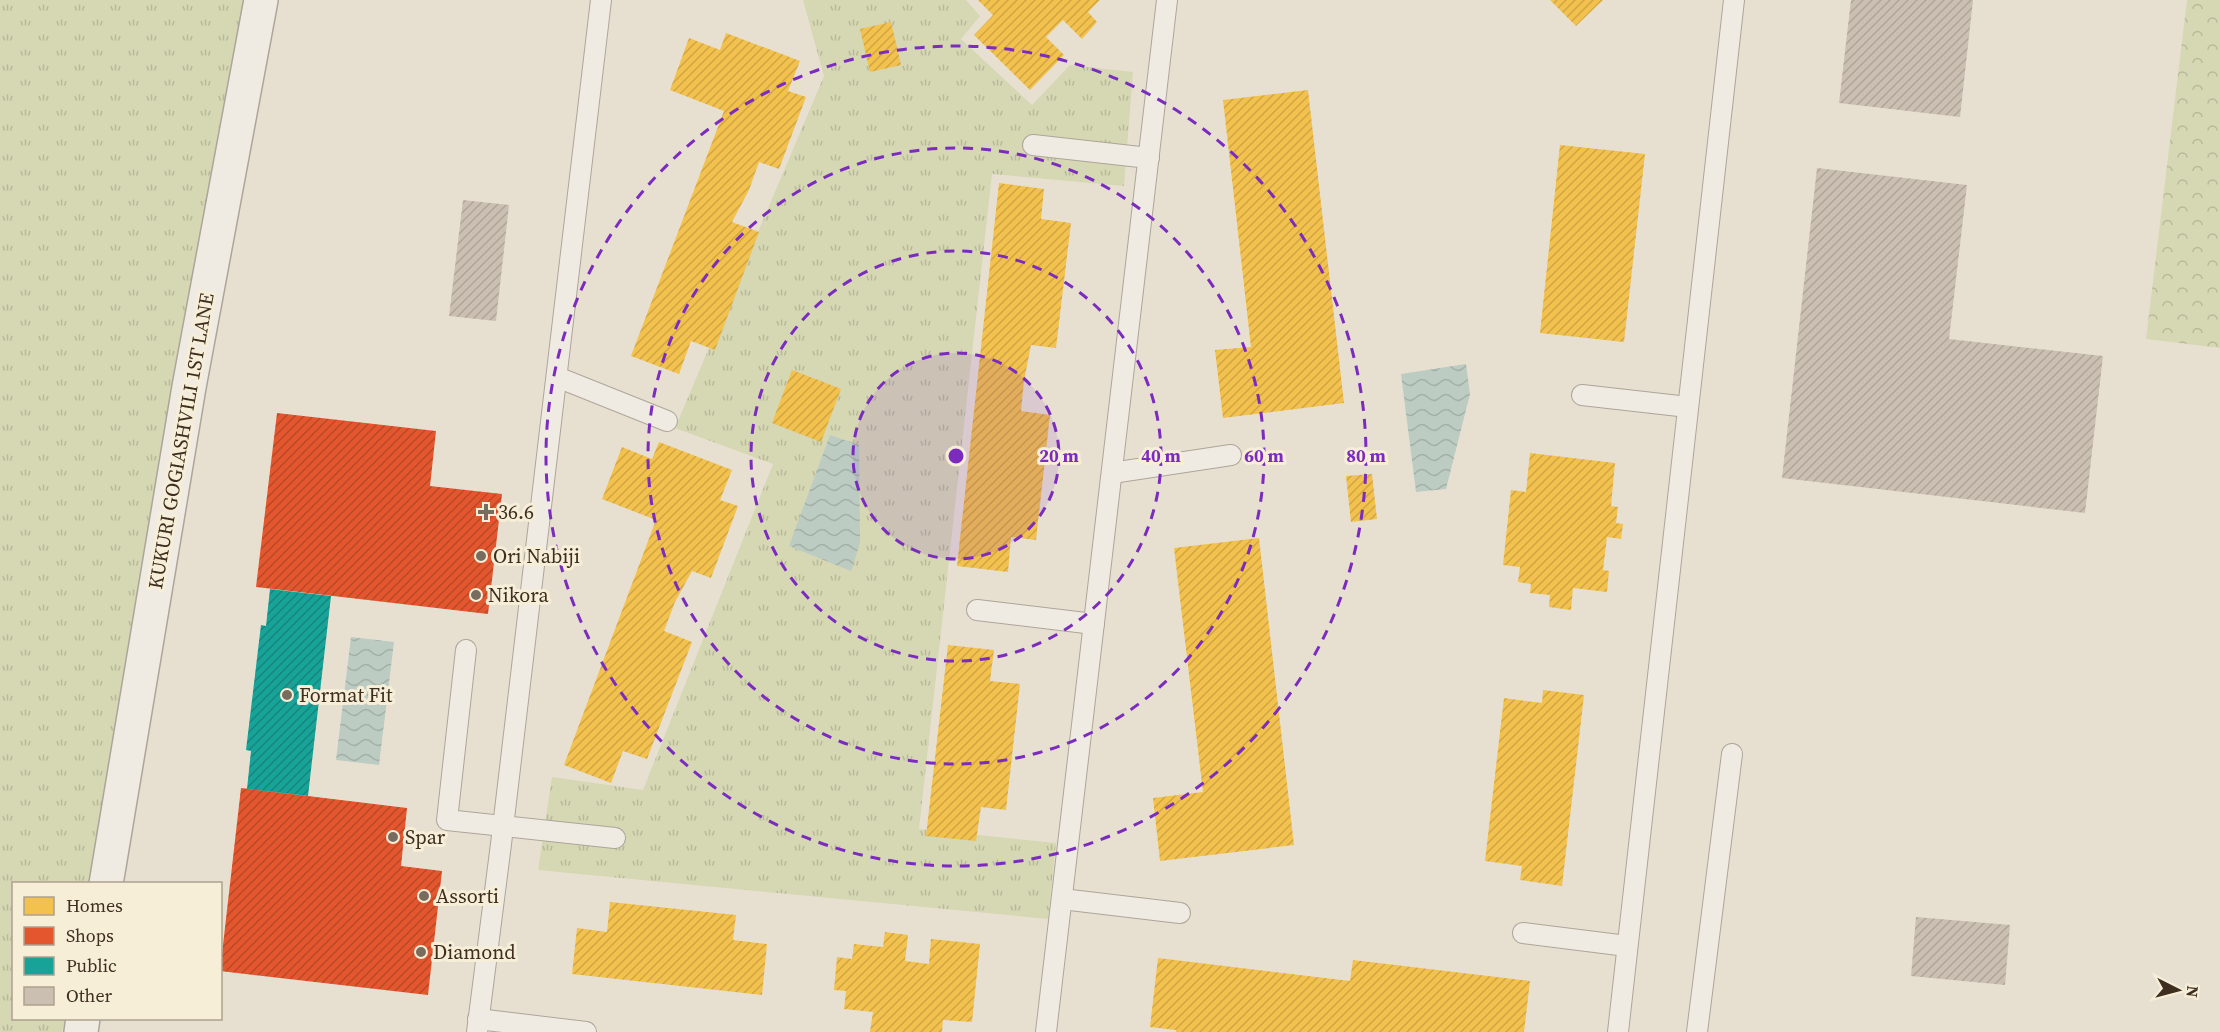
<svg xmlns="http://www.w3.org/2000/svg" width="2220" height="1032" viewBox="0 0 2220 1032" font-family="'Source Serif 4',serif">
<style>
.grass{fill:url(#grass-tufts)}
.forest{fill:url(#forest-crowns)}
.water{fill:url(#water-waves)}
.homes{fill:url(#homes-hatch)}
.shops{fill:url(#shops-hatch)}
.public{fill:url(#public-hatch)}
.building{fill:url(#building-hatch)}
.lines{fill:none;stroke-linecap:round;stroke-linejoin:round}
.service-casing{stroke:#ada599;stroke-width:22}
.minor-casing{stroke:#ada599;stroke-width:36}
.service{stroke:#efebe3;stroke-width:20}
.minor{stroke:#efebe3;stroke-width:33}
.ring{fill:none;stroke:#7b2cbf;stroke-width:3;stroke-dasharray:10 8}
.poi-dot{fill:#786c5e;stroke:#f7eed8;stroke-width:2}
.labels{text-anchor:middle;stroke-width:6;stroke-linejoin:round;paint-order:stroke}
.street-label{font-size:20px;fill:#3d2e20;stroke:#f7eed8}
.poi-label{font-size:20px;fill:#3d2e20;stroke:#f7eed8;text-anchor:start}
.centre{fill:#7b2cbf;stroke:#f7eed8;stroke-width:3}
.ring-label{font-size:18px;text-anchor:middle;font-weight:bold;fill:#7b2cbf;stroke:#f7eed8;stroke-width:6;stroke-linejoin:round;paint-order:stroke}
</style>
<defs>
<pattern id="grass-tufts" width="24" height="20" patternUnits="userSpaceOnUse" patternTransform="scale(1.5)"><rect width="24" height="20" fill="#d6d7b3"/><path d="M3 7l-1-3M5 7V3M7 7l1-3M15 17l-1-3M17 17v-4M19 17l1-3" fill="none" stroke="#b9b99a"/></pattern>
<pattern id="forest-crowns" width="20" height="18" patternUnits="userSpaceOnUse" patternTransform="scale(1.5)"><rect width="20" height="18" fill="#d6d7b3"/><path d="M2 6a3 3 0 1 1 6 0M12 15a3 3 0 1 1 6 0" fill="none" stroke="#b9b99a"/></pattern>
<pattern id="water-waves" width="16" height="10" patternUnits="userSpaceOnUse" patternTransform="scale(1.5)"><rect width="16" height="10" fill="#bcccc2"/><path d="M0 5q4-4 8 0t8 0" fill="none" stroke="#a2b0a6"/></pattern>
<pattern id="homes-hatch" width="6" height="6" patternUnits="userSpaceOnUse" patternTransform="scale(1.5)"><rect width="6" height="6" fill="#f2c14e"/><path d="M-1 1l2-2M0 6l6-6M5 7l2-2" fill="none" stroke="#d0a644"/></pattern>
<pattern id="shops-hatch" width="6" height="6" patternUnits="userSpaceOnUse" patternTransform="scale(1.5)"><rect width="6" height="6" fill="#e4572e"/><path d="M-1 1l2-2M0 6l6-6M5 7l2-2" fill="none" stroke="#ba4827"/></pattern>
<pattern id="public-hatch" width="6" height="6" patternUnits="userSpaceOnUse" patternTransform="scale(1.5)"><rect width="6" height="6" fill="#17a398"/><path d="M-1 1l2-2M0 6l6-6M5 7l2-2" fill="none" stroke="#16857c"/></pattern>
<pattern id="building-hatch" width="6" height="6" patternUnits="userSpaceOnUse" patternTransform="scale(1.5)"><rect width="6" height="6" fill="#cbbfb2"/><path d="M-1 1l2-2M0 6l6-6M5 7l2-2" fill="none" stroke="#afa499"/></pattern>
</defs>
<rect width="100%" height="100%" fill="#e7e0d1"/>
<g class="grass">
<polygon points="0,0 248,0 89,883 14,884 14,1018 65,1019 62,1032 0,1032"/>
<polygon points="803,0 966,0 980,16 961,39 1032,105 1070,65 1133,72 1124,186 992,174 919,829 1056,843 1048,919 538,870 552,777 643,790 773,464 675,428 824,76"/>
</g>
<polygon class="forest" points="2187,0 2220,0 2220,348 2146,339"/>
<g class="water">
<polygon points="1466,364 1470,394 1446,489 1416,492 1401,374"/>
<polygon points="830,435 859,445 860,543 851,571 789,546"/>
<polygon points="351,637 394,642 379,765 336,760"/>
</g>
<g class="homes">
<polygon points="978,0 1100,0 1088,12 1097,22 1082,39 1063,20 1046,37 1064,55 1030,90 974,35 993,15"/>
<polygon points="1550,0 1603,0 1576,26"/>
<polygon points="891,22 901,65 870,72 860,29"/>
<polygon points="726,33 800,61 788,91 806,97 779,169 759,162 749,190 732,222 759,232 715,350 691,341 679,374 631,356 724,111 670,90 689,38 720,50"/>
<polygon points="1308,90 1344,403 1223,418 1215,350 1251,347 1223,100"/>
<polygon points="1560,145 1645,154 1624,342 1540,333"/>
<polygon points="999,183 1044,189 1041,219 1071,223 1056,348 1031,345 1024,381 1021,411 1050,415 1036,540 1011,537 1008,572 957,566"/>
<polygon points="792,370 841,389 821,442 772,423"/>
<polygon points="659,442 732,470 720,500 738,506 711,578 692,571 675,602 664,631 692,642 647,759 623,751 611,783 564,765 656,520 602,499 622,447 652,459"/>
<polygon points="1530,453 1615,463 1611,506 1618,507 1616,523 1623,524 1621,539 1607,537 1603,570 1609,571 1607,592 1573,588 1571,610 1549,607 1550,595 1530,593 1531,584 1518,582 1520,567 1503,565 1511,490 1526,492"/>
<polygon points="1372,474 1377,519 1351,522 1346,476"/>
<polygon points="1259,538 1294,845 1160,861 1153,798 1203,792 1174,548"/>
<polygon points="948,645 994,650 990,681 1020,684 1006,810 981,807 976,841 926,836"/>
<polygon points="1543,690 1584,695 1562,886 1520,880 1522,866 1485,861 1504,698 1542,703"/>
<polygon points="610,902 736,915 733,940 767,944 762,995 572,974 577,928 607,932"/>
<polygon points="885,932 908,935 905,961 929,964 931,939 980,944 972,1022 943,1020 942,1032 870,1032 873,1012 844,1009 846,991 834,990 837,957 852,959 854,944 883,947"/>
<polygon points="1158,958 1350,981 1353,960 1530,981 1524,1032 1176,1032 1176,1030 1150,1027"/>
</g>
<g class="shops">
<polygon points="277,413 436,431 430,486 502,494 488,614 256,587"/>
<polygon points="241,788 407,808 401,866 442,871 428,995 220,971"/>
</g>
<polygon class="public" points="270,589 331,596 308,796 247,789 251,751 246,750 261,625 266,626"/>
<g class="building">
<polygon points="1851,0 1973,0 1960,117 1839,103"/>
<polygon points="1817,168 1967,185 1949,339 2103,356 2085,513 1782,478"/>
<polygon points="463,200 509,205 496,321 449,316"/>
<polygon points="1916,917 2010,925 2005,985 1911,976"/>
</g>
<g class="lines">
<defs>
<g id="service">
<polyline points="1033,145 1149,158"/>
<polyline points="557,377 667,421"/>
<polyline points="1582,395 1688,407"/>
<polyline points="1112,473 1231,455"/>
<polyline points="977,610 1094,624"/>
<polyline points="466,650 447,820 615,838"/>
<polyline points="1062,899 1180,913"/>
<polyline points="1523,933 1627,946"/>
<polyline points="478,1019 586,1032"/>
<polyline points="477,1032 501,844 601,0"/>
<polyline points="1046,1032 1167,0"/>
<polyline points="1618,1032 1734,0"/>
<polyline points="1697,1032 1732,754"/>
</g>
<g id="minor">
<polyline points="106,884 189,387 261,0"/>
<polyline points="81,1032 83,1018"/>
</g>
</defs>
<use href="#service" class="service-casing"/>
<use href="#minor" class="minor-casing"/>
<use href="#service" class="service"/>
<use href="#minor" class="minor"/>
</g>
<circle cx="956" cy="456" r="103" fill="#7b2cbf" fill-opacity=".12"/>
<g class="ring">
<circle cx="956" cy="456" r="103"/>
<circle cx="956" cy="456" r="205"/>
<circle cx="956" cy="456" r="308"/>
<circle cx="956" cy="456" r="410"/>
</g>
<g class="poi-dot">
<path d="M483 503h6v6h6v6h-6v6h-6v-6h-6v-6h6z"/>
<circle cx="481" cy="556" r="6"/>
<circle cx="476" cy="595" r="6"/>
<circle cx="287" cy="695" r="6"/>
<circle cx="393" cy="837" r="6"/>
<circle cx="424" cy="896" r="6"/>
<circle cx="421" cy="952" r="6"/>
</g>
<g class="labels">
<g class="street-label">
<text transform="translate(181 441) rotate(-80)" y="7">KUKURI GOGIASHVILI 1ST LANE</text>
</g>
<g class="poi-label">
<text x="498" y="519">36.6</text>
<text x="493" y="563">Ori Nabiji</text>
<text x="488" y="602">Nikora</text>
<text x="299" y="702">Format Fit</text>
<text x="405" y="844">Spar</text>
<text x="436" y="903">Assorti</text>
<text x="433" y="959">Diamond</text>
</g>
</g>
<circle cx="956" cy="456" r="9" class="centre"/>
<g class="ring-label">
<text x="1059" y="462">20 m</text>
<text x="1161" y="462">40 m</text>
<text x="1264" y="462">60 m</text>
<text x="1366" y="462">80 m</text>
</g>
<rect x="12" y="882" width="210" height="138" fill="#f7eed8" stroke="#ada18e" stroke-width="1.5"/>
<rect x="24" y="897" width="30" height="18" fill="#f2c14e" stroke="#ada18e" stroke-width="1.5"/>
<text x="66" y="912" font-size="18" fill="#3d2e20">Homes</text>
<rect x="24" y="927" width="30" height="18" fill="#e4572e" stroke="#ada18e" stroke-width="1.5"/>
<text x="66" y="942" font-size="18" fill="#3d2e20">Shops</text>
<rect x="24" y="957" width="30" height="18" fill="#17a398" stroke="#ada18e" stroke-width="1.5"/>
<text x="66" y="972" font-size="18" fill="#3d2e20">Public</text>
<rect x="24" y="987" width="30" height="18" fill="#cbbfb2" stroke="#ada18e" stroke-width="1.5"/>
<text x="66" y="1002" font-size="18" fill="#3d2e20">Other</text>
<g transform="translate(2178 990) rotate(96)" stroke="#f7eed8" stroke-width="4.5" paint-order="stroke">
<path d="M0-4.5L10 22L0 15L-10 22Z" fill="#3d2e20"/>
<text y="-9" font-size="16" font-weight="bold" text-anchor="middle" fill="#3d2e20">N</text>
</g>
</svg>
